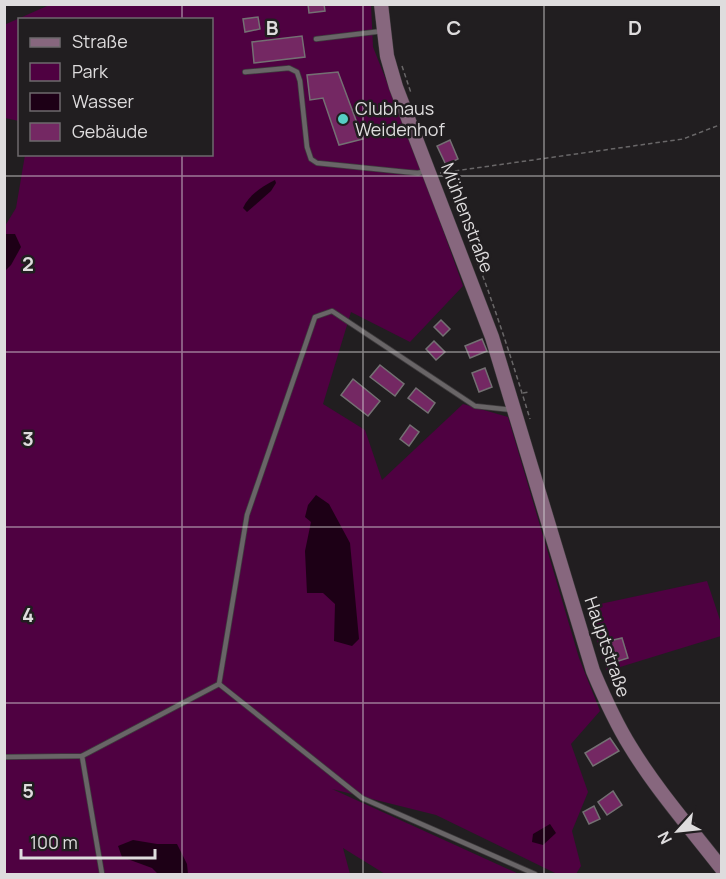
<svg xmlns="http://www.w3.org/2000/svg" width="726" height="879" viewBox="0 0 726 879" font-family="Manrope,sans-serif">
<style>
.green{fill:#4f0141}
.water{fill:#1d0016}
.building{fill:#742863;stroke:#747073;stroke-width:1.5}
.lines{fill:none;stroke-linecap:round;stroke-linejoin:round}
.service-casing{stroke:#3e3b3d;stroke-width:6}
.secondary-casing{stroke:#3e3b3d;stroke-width:15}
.path{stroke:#696768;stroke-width:1.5;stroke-dasharray:4.5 3;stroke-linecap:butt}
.service{stroke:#696567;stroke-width:4.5}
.secondary{stroke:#87677e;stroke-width:14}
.grid{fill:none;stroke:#dedcdd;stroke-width:1.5;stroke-opacity:0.55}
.poi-dot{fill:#56cec4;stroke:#211e20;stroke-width:2}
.labels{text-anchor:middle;stroke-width:5;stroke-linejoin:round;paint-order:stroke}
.poi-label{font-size:18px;fill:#dedcdd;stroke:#211e20;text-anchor:start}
.street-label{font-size:18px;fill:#dedcdd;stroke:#211e20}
.grid-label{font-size:20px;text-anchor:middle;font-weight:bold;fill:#dedcdd;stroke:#211e20;stroke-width:5;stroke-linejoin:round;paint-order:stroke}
</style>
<rect width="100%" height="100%" fill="#211e20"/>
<g class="green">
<polygon points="47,6 371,5 373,47 420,166 463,286 410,342 351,312 323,404 365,430 382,480 463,404 508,417 579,658 600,711 571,744 588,792 572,831 581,866 576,874 557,874 436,815 332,789 519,874 385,874 343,848 350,874 5,874 5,226 16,208 25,155 212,154 212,20 20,20 19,121 5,118 4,25"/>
<polygon points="707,581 721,623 721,636 607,671 586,607"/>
</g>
<g class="water">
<path d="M 275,180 L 276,183 L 271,191 L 247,212 L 243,208 C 249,195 261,187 275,180 Z"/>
<polygon points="5,234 15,234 21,247 11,265 5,271"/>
<polygon points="316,495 329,504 350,543 359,639 352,646 334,641 335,604 323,593 307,593 305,551 311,522 305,517 308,505"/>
<polygon points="550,824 556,833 543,845 532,842 533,834"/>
<polygon points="133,840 157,844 177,844 187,864 188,874 158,874 152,868 122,857 118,846"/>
</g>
<g class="building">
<polygon points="308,4 324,4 325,11 309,13"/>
<polygon points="258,17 260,29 245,32 243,19"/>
<polygon points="302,36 305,57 254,63 252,42"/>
<polygon points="338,72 363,139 339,145 323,98 310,100 307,75"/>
<polygon points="450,140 458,159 446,165 437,146"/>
<polygon points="441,320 450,329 443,336 434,327"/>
<polygon points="482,339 487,351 470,358 465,346"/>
<polygon points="434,341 445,352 436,360 426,349"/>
<polygon points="380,365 404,384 395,396 370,377"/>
<polygon points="485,368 492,387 479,392 472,373"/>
<polygon points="353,379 380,401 368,416 341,395"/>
<polygon points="416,388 435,403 428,413 408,398"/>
<polygon points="410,425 419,432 409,446 400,439"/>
<polygon points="622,638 628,658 615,662 609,641"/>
<polygon points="610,738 619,751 593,766 585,753"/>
<polygon points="613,791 622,805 607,815 598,802"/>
<polygon points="594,806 600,819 589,824 583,812"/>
</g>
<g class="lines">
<defs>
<g id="service">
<polyline points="316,39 383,31"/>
<polyline points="245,72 289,68 297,72 300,81 307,147 311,159 317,163 406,172 418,173 426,171"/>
<polyline points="219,684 247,515 315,317 332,311 475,406 512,410"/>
<polyline points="82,756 102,874"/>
<polyline points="4,757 82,756 219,684 362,798 535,874"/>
</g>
<path id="secondary" d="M 381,4 L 387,56 L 396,87 L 492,337 L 593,671 C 604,697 615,722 630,746 C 656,789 691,829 722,869"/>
</defs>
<use href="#service" class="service-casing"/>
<use href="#secondary" class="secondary-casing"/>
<g class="path">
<polyline points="402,66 411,93"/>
<polyline points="440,173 683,139 722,124"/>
<path d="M 455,206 C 485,276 508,347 530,419"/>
<polyline points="523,393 529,392"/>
</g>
<use href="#service" class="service"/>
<use href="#secondary" class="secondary"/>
</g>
<path class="grid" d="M 182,4 L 182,20M 363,4 L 363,874M 544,4 L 544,874M 182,154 L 182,874M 4,176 L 722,176M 4,352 L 722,352M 4,527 L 722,527M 4,703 L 722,703"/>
<circle class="poi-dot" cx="343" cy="119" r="6"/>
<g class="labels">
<g class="poi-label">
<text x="355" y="115">Clubhaus<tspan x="355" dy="21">Weidenhof</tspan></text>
</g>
<g class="street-label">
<text transform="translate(467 218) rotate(69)" y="6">Mühlenstraße</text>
<text transform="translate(607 647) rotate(71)" y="6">Hauptstraße</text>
</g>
</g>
<g class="grid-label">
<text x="272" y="35">B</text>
<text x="454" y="35">C</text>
<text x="635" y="35">D</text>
<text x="28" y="271">2</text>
<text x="28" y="446">3</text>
<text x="28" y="622">4</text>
<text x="28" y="798">5</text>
</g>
<rect width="726" height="879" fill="none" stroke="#dedcdd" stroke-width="12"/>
<rect x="18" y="18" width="195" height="138" fill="#211e20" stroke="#6d6a6c" stroke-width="1.5"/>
<rect x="30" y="38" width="30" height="9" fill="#87677e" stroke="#6d6a6c" stroke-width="1.5"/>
<text x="72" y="48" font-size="18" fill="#dedcdd">Straße</text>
<rect x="30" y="63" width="30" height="18" fill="#4f0141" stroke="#6d6a6c" stroke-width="1.5"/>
<text x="72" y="78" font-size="18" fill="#dedcdd">Park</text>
<rect x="30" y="93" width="30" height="18" fill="#1d0016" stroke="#6d6a6c" stroke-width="1.5"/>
<text x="72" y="108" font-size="18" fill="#dedcdd">Wasser</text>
<rect x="30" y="123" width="30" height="18" fill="#742863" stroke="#6d6a6c" stroke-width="1.5"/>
<text x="72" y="138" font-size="18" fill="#dedcdd">Gebäude</text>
<g transform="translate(678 831) rotate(243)" stroke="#211e20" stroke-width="4.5" paint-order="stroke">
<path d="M0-4.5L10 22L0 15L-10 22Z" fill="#dedcdd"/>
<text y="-9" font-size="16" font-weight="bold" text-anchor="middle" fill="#dedcdd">N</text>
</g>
<path d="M21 849v9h134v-9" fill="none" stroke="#dedcdd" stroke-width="3"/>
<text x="30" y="849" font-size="18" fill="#dedcdd" stroke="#211e20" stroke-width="4.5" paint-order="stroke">100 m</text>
</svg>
